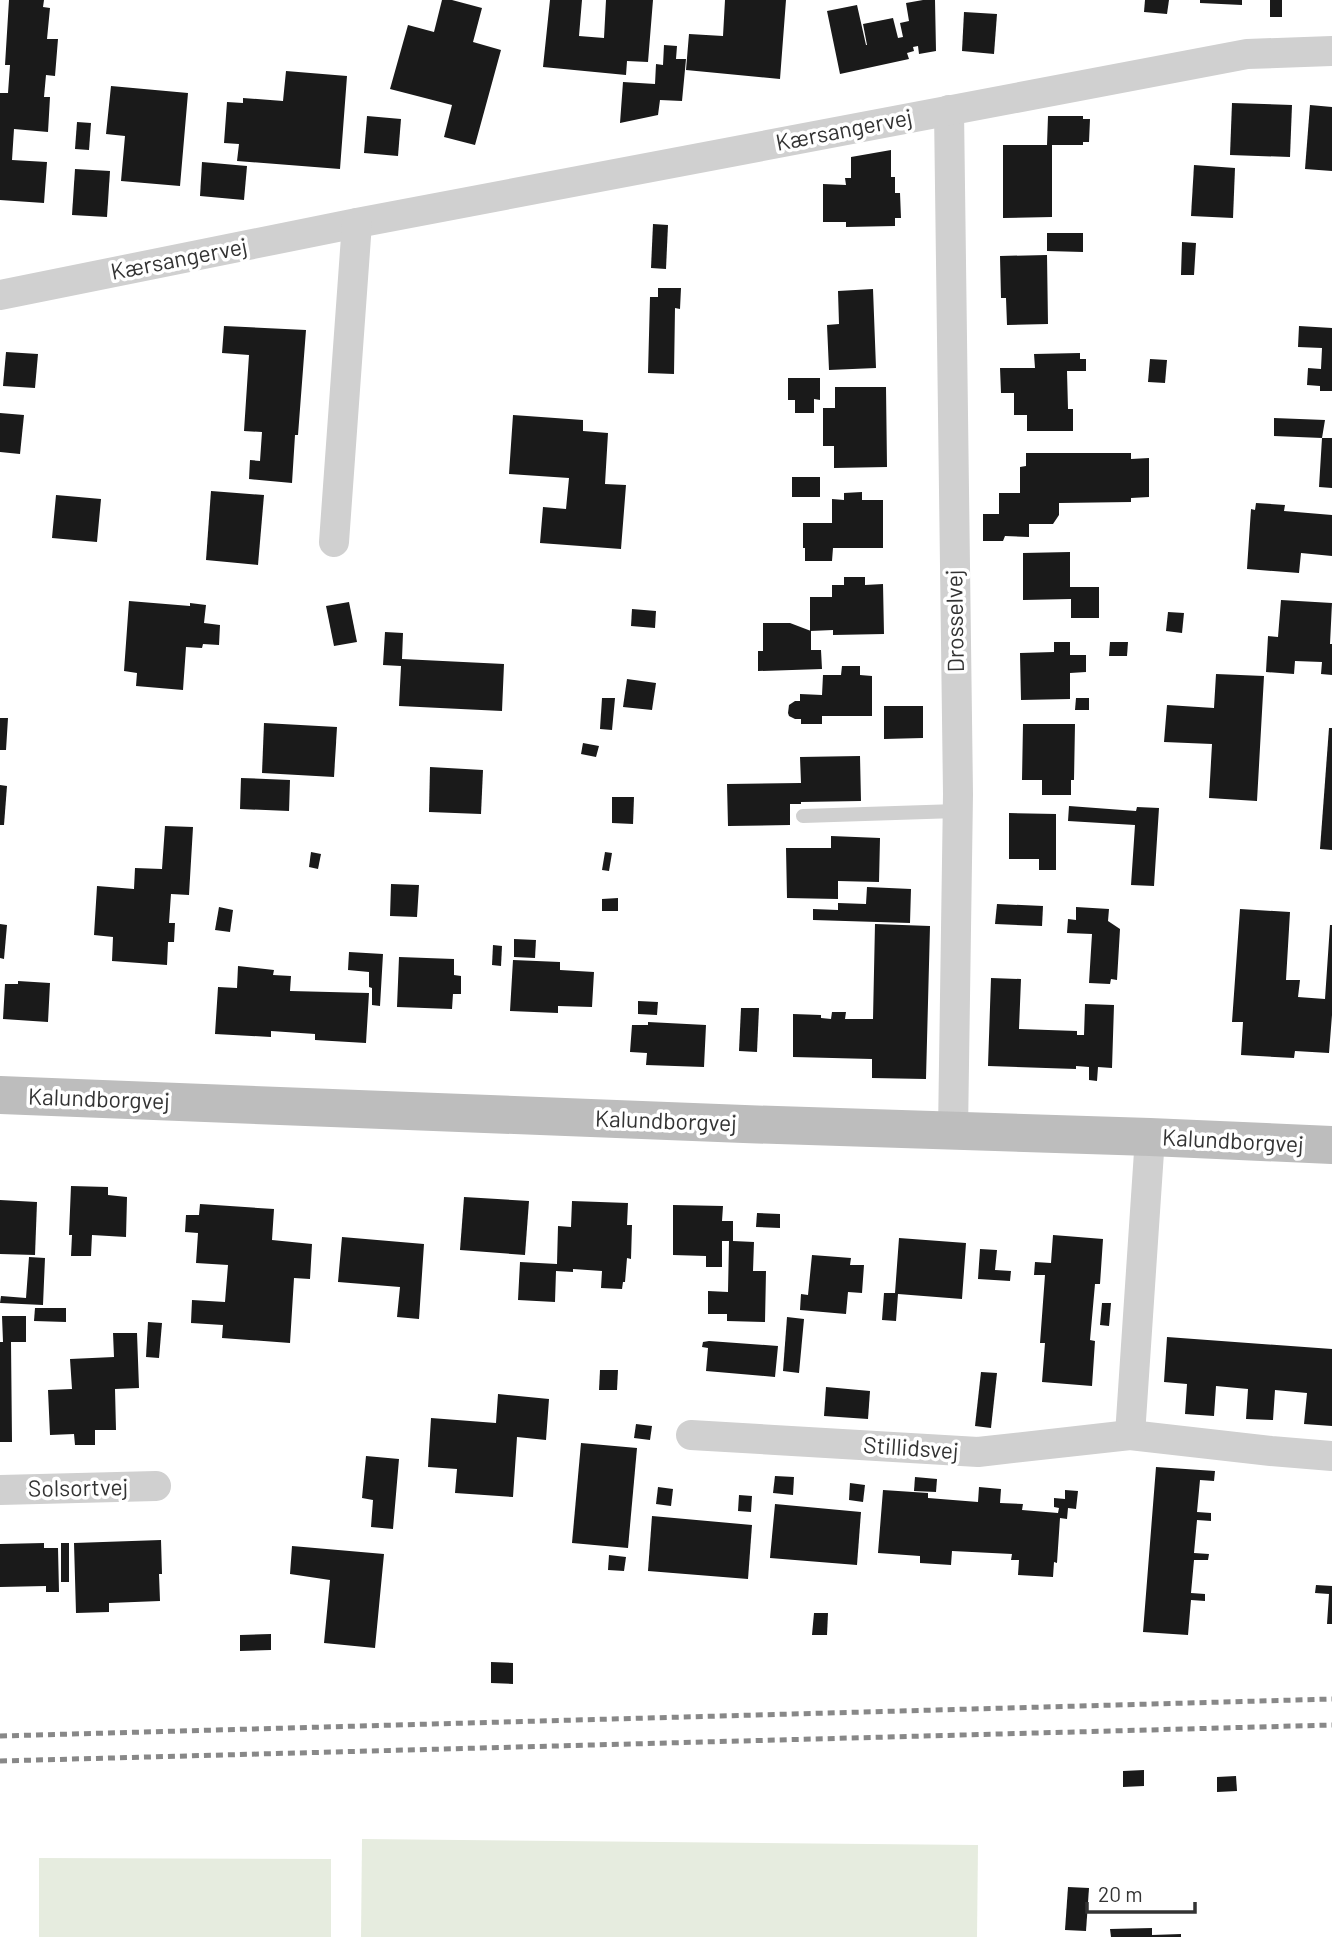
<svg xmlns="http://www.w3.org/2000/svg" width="1332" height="1937" viewBox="0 0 1332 1937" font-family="Barlow,sans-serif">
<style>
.green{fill:#e6ecdf}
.building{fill:#1a1a1a}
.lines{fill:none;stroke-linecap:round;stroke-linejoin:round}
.lane{stroke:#d0d0d0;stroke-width:14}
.street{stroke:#d0d0d0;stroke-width:30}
.secondary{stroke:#bdbdbd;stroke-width:38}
.rail{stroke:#888;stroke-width:5;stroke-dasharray:7 5;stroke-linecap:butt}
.labels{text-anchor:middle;stroke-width:7;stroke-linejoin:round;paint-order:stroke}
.street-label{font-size:23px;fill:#333;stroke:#fff}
</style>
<rect width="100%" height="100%" fill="#fff"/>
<g class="green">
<polygon points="362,1839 978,1845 977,1937 361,1937"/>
<polygon points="39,1858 331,1859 331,1937 39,1937"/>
</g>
<g class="building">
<polygon points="9,0 44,0 43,7 50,8 47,39 58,39 55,76 46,75 44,97 50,97 48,132 14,129 12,160 47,162 44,203 0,200 0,93 8,93 10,65 5,65"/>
<polygon points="442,0 452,0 482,8 473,42 501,50 475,145 444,137 452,105 390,89 408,25 434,32"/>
<polygon points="550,0 582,0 579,36 604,38 606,0 653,0 648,62 627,61 626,75 543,67"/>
<polygon points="725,0 786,0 780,79 686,70 689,34 723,36"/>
<polygon points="923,0 935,0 936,51 919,54 918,46 913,47 914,51 907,53 909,59 840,74 827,11 857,5 866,45 867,45 863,24 893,18 898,38 903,37 900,23 909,21 906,3"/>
<polygon points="1145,0 1169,0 1167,14 1144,12"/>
<polygon points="1200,0 1242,0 1242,5 1200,3"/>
<rect x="1270" y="0" width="12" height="17"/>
<polygon points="964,12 997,14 994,54 962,51"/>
<polygon points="664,45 677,46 676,59 686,59 682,101 660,100 658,115 620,123 623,82 655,84 656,64 663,65"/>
<polygon points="286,71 347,76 340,169 237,161 239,144 224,143 227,102 243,103 243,98 283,101"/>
<polygon points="111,86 188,93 180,186 121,181 125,136 106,134"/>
<polygon points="1232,103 1292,105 1290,157 1230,155"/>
<polygon points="1310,105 1332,107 1332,171 1305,169"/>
<polygon points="367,116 401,119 398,156 364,153"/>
<polygon points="1048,116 1083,116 1083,119 1090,119 1089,142 1083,142 1083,145 1052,145 1052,217 1003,218 1003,145 1047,145"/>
<polygon points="77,122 91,123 89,150 75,149"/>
<polygon points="891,150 891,177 895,177 895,193 900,193 901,218 895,218 895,226 846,227 846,222 823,222 823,184 846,185 845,178 851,178 851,157"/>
<polygon points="202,162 247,166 244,200 200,196"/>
<polygon points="1194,165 1235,168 1233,218 1191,216"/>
<polygon points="75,169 110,171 107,217 72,215"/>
<polygon points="653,224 668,225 666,269 651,268"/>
<polygon points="1047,233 1083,233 1083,252 1047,251"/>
<polygon points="1182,242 1196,243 1194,275 1181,275"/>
<polygon points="1047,255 1048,324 1007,325 1006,298 1001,298 1000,256"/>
<polygon points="658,288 681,288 680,309 675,308 674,374 648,373 650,297 658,297"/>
<polygon points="873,289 876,368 829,370 827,325 839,324 838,291"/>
<polygon points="224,326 306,330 298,435 295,435 292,483 249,479 250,460 260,461 262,432 244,431 249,355 222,353"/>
<polygon points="1299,326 1332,328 1332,391 1320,391 1320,386 1307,385 1308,368 1321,369 1322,348 1298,347"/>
<polygon points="6,352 38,354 35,388 3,386"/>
<polygon points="1080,353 1080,359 1086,359 1086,371 1067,371 1068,409 1073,409 1073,431 1027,431 1027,415 1014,415 1014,393 1001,393 1000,368 1035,368 1034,354"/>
<polygon points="1150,359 1167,360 1165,383 1148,382"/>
<polygon points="788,378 820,378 820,400 814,399 814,413 795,413 795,400 788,400"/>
<polygon points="835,387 886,387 887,467 834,468 834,446 823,446 823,408 835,408"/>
<polygon points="0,413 24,415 20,454 0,452"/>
<polygon points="513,415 583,420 583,431 608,433 605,484 626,485 621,549 540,543 543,507 566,509 569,478 509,474"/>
<polygon points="1274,418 1325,420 1322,438 1332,438 1332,488 1319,487 1322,438 1274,436"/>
<polygon points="1026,453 1131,453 1131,459 1149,458 1149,497 1131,498 1131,502 1059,503 1059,515 1053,524 1029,524 1029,537 1005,536 1003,541 983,541 983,514 999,514 999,493 1020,493 1020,467 1026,466"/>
<rect x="792" y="477" width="28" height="20"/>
<polygon points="211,491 264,495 258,565 206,560"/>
<polygon points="862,492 862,500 883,500 883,548 833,548 832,561 805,561 805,548 803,548 803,523 832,523 832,499 844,500 844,493"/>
<polygon points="56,495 101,499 97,542 52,538"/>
<polygon points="1256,503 1285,505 1284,511 1332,515 1332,556 1301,553 1299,573 1247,569 1251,509 1255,510"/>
<polygon points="1070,552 1070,587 1099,587 1099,618 1071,618 1071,599 1023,600 1023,553"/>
<polygon points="844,577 865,577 865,585 883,584 884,634 833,635 833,630 810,631 810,597 832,597 832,585 844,585"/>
<polygon points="1281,600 1332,603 1330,644 1332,644 1332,675 1321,674 1322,662 1295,661 1294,674 1266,672 1268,636 1278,637"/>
<polygon points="129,601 190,606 190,603 206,605 204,623 220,625 219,645 203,644 202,648 186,647 183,690 136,686 137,673 124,671"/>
<polygon points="349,602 357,642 334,646 326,606"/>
<polygon points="632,609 656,611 655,628 631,626"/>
<polygon points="1168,612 1184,613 1182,633 1166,631"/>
<polygon points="763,623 790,623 811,631 811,650 821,650 822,669 758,671 758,651 763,651"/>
<polygon points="385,632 403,633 402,659 504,664 502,711 399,706 401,666 383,665"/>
<polygon points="1054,642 1070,642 1070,655 1086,655 1086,672 1070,673 1070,699 1021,700 1020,653 1054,652"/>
<polygon points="1110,642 1128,642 1127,656 1109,656"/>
<polygon points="842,666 860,666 860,675 872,676 872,716 822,716 822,724 801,724 801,719 795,719 789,716 788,713 789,705 795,701 800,701 800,694 822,695 823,675 841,675"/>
<polygon points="1216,674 1264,676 1257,801 1209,798 1212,744 1164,742 1167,705 1214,708"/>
<polygon points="627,679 656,683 652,710 623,707"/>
<polygon points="602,698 615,698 612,730 600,729"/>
<polygon points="1076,698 1089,698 1089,710 1075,710"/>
<polygon points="884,706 923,706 923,738 884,739"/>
<polygon points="0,718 8,718 6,750 0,750"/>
<polygon points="264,723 337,727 334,777 262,773"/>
<polygon points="1023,724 1075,724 1074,780 1071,780 1071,795 1042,795 1042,780 1022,780"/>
<polygon points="1329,728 1332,728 1332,850 1320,849"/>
<polygon points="583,743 599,746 596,757 581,754"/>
<polygon points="860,756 861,801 801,802 801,804 790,804 790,825 728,826 727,784 801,783 800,757"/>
<polygon points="430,767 483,770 481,814 429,812"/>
<polygon points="241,778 290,780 289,811 240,809"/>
<polygon points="0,785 7,786 4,825 0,825"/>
<polygon points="612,797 634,797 633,824 612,823"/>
<polygon points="1069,806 1136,811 1137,807 1159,808 1154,886 1131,885 1135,825 1068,821"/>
<polygon points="1009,813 1056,814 1056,870 1039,870 1039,859 1009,859"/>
<polygon points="165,826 193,827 189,895 171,894 169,923 175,923 174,942 168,942 167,965 112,961 113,937 94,935 97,886 134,889 135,868 162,869"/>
<polygon points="831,836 880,838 879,882 838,881 838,899 787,898 786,848 831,848"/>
<polygon points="311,852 321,854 318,869 309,867"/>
<polygon points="605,852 612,853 609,871 602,870"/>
<polygon points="391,884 419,885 417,917 390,916"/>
<polygon points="867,887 911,889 910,923 813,920 813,909 838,910 838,903 866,904"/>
<polygon points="618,898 618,911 602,911 602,899"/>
<polygon points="997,904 1043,906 1042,926 995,924"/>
<polygon points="219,907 233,910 230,932 215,930"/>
<polygon points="1076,907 1109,909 1108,921 1120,929 1117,980 1111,979 1110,984 1089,983 1092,934 1067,933 1068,919 1076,920"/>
<polygon points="1240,909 1290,912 1286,980 1300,980 1298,997 1325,999 1330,925 1332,925 1332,1015 1329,1053 1295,1051 1294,1058 1241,1055 1243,1022 1232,1022"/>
<polygon points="0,924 7,925 4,959 0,958"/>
<polygon points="875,924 930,926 926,1079 872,1078 872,1059 793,1057 793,1014 821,1015 821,1018 831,1019 832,1012 846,1012 845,1019 873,1019"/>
<polygon points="514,939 536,940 535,958 514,957"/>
<polygon points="493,945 502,946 501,966 492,965"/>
<polygon points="349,952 383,954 380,1006 372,1005 372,988 369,987 369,972 348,970"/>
<polygon points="399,957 454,959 454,975 461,976 461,994 453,994 452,1009 397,1007"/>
<polygon points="513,960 560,962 560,970 594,972 592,1007 558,1006 558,1013 510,1011"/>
<polygon points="238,966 274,970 273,975 291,976 290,991 369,993 366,1043 315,1040 315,1034 271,1031 271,1037 215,1034 218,987 237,988"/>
<polygon points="991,978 1021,979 1019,1029 1077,1031 1077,1035 1084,1035 1085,1004 1114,1005 1112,1068 1098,1067 1097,1081 1089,1080 1089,1067 1076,1066 1076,1069 988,1066"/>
<polygon points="18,981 50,983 48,1022 3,1019 5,984 18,984"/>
<polygon points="638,1001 658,1002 657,1015 638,1014"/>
<polygon points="741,1008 759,1008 757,1052 739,1051"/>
<polygon points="648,1022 706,1025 704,1067 646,1065 647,1053 630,1052 632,1025 648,1025"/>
<polygon points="71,1186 108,1187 108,1195 127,1197 126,1237 92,1235 91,1256 71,1256 72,1235 69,1235"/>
<polygon points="464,1197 529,1201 525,1255 460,1250"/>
<polygon points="0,1200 37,1202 35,1255 0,1254"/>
<polygon points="572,1201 628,1203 627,1225 632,1225 631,1259 627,1258 625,1282 623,1282 622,1289 601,1288 602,1271 573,1269 573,1272 556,1271 555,1302 518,1300 520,1262 557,1264 558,1226 571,1227"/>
<polygon points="200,1204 274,1209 272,1240 312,1244 310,1279 294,1278 290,1343 222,1338 223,1325 191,1323 192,1300 225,1302 228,1265 196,1263 198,1233 185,1232 186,1215 199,1215"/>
<polygon points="673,1205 723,1206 722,1221 733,1221 733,1241 754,1242 753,1271 766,1271 765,1322 727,1321 727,1314 708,1314 708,1291 728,1292 729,1241 722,1241 722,1267 706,1267 706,1256 673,1255"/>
<polygon points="757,1213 780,1214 780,1228 756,1227"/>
<polygon points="1053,1235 1103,1239 1100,1284 1095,1284 1090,1340 1095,1341 1092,1386 1042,1382 1045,1343 1040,1343 1045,1275 1034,1275 1035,1262 1051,1263"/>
<polygon points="342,1237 424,1244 419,1319 397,1317 400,1287 338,1282"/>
<polygon points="899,1238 966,1243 962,1299 898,1294 896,1321 882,1320 884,1293 895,1293"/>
<polygon points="980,1249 997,1250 995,1270 1011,1271 1010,1281 978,1279"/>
<polygon points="812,1255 851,1258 850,1265 864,1265 862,1293 848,1292 846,1314 800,1310 801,1294 808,1295"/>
<polygon points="29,1257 45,1258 43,1305 0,1303 1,1296 26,1298"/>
<polygon points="1102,1303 1111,1303 1109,1326 1100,1325"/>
<polygon points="35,1308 66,1308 66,1322 34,1321"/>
<polygon points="2,1316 26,1316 26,1342 11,1342 12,1442 0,1442 0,1342 3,1342"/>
<polygon points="787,1317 804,1319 799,1373 783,1371"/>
<polygon points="148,1322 162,1323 159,1358 146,1357"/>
<polygon points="113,1333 137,1333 139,1388 115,1389 116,1430 95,1430 95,1445 75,1445 74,1434 50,1435 48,1390 72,1389 70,1359 114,1357"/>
<polygon points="1167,1337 1332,1349 1332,1426 1304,1424 1307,1393 1275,1390 1273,1420 1246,1419 1248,1389 1216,1386 1214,1416 1185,1414 1187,1384 1164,1382"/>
<polygon points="709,1341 778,1346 775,1377 706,1371 708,1348 702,1347 703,1342"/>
<polygon points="600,1370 618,1370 617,1390 599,1390"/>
<polygon points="981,1372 997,1373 991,1428 975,1426"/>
<polygon points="826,1387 870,1391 868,1419 824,1416"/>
<polygon points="498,1394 549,1399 546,1440 517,1437 513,1497 455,1493 457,1469 428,1467 431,1418 496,1423"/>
<polygon points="636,1424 652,1426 650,1440 634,1438"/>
<polygon points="581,1443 637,1448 628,1548 572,1543"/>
<polygon points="366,1456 399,1459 393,1529 371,1527 373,1500 362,1498"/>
<polygon points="1156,1467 1215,1471 1214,1481 1200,1480 1197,1512 1211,1513 1211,1521 1197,1520 1194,1553 1209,1554 1208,1560 1194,1560 1191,1593 1205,1594 1205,1601 1191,1600 1188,1635 1143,1632"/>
<polygon points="775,1476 794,1477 793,1495 773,1493"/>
<polygon points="915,1477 937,1479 936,1492 914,1491"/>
<polygon points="850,1483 865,1485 863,1502 849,1500"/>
<polygon points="658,1487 673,1489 671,1506 656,1504"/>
<polygon points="979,1487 1001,1489 1000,1503 1023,1504 1022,1510 1058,1513 1059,1508 1054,1507 1054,1498 1065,1499 1065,1490 1078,1491 1076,1509 1068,1508 1067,1519 1060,1518 1057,1563 1054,1562 1053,1577 1018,1575 1019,1560 1011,1560 1012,1554 952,1551 951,1565 920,1563 920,1556 878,1553 883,1490 928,1493 928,1498 978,1502"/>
<polygon points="739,1495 752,1496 751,1512 738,1511"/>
<polygon points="775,1504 861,1512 857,1565 770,1558"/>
<polygon points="652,1516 752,1525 748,1579 648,1571"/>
<polygon points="161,1540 162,1574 159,1574 160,1601 109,1603 109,1612 76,1613 74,1543"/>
<polygon points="44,1543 44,1548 58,1548 59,1592 46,1592 46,1586 0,1587 0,1544"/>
<rect x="61" y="1543" width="8" height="39"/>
<polygon points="292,1546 384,1554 375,1648 324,1643 330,1580 290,1574"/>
<polygon points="609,1555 626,1557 624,1571 608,1570"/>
<polygon points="1316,1585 1332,1586 1332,1624 1327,1624 1329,1594 1315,1593"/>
<polygon points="814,1613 828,1613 827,1635 812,1635"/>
<polygon points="271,1634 271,1650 240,1651 240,1635"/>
<polygon points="491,1662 513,1663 513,1684 491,1683"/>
<polygon points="1144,1770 1144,1786 1123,1787 1123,1771"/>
<polygon points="1236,1776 1237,1791 1217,1792 1217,1777"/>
<polygon points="1068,1887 1089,1888 1086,1931 1065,1930"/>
<polygon points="1152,1928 1152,1935 1181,1934 1181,1937 1111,1937 1110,1929"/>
</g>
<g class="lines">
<polyline class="lane" points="803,816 957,811"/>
<g class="street">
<polyline points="949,110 958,794 953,1132"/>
<polyline points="0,295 357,223 1247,54 1332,51"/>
<polyline points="334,542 357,223"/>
<polyline points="691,1435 978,1452 1130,1435 1271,1451 1332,1456"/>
<polyline points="1130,1435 1150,1137"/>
<polyline points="0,1490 156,1486"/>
</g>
<polyline class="secondary" points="0,1095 744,1124 1150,1137 1332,1145"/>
<g class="rail">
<polyline points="0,1736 1332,1699"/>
<polyline points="0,1761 1332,1725"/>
</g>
</g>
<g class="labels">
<g class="street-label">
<text transform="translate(844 130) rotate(-11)" y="8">Kærsangervej</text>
<text transform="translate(179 259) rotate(-11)" y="8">Kærsangervej</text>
<text transform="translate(955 621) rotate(-91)" y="8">Drosselvej</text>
<text transform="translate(99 1099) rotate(2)" y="8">Kalundborgvej</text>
<text transform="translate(666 1121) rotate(2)" y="8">Kalundborgvej</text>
<text transform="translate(1233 1141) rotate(3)" y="8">Kalundborgvej</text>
<text transform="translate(911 1448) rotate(4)" y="8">Stillidsvej</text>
<text transform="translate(78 1488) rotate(-1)" y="8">Solsortvej</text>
</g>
</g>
<path d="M1087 1902v10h108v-10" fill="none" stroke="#333333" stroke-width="3.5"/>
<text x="1098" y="1902" font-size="21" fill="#333333" stroke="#ffffff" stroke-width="5" paint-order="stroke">20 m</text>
</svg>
